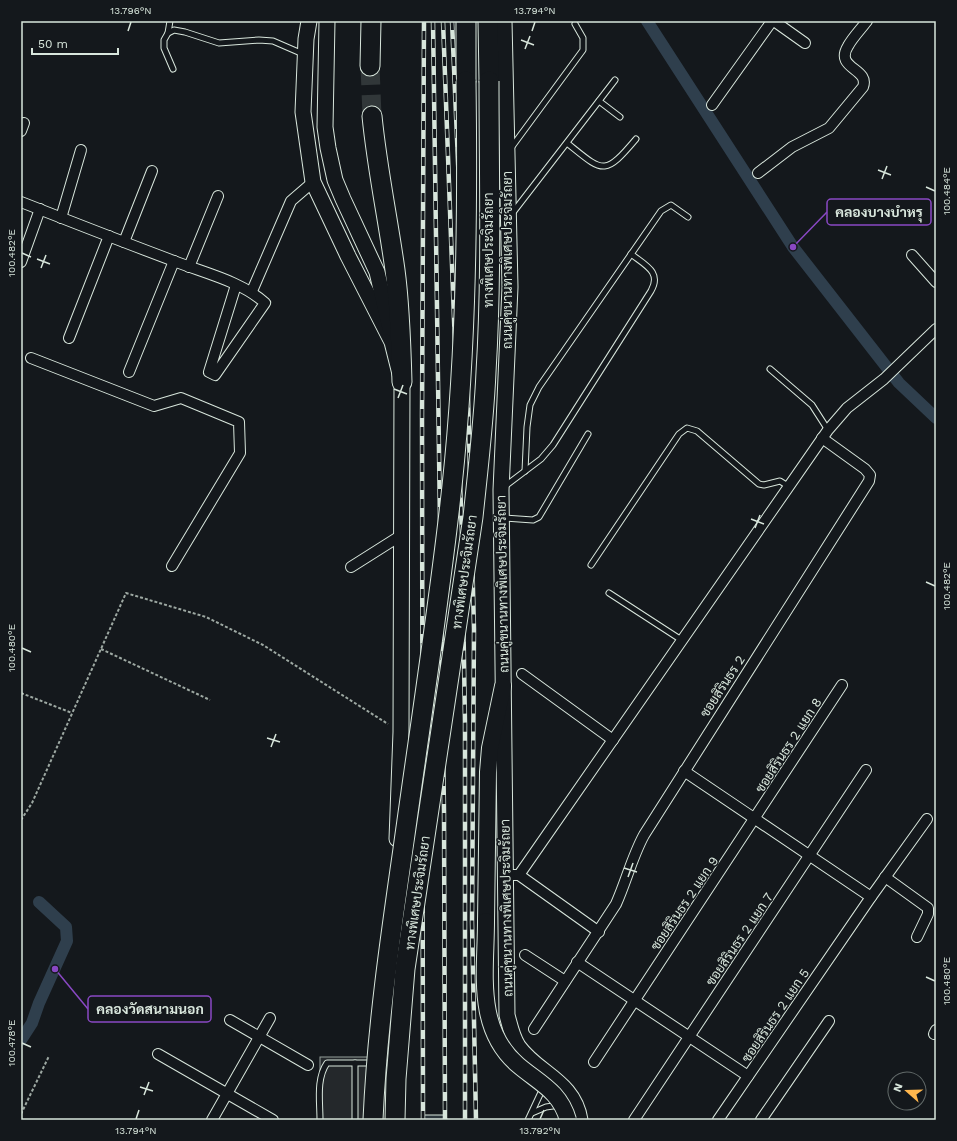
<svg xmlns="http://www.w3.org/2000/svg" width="957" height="1141" viewBox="0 0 957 1141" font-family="'Work Sans',Sarabun,sans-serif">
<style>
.parking{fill:#24282b;stroke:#939e99}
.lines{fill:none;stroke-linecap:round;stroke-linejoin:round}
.canal{stroke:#2f3f4d;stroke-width:12}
.building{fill:#2c363c;stroke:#d8e6dc}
.highway-tunnel{stroke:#313739;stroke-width:19;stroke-dasharray:19 10;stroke-linecap:butt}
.lane-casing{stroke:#d8e6dc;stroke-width:7}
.street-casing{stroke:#d8e6dc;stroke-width:12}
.secondary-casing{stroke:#d8e6dc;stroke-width:17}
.primary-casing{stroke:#d8e6dc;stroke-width:18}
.highway-casing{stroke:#d8e6dc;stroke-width:21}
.path{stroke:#9da8a2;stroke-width:2;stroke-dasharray:3 2;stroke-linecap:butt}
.lane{stroke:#14181c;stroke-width:5}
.street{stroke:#14181c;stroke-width:10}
.secondary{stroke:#14181c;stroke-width:15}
.primary{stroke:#14181c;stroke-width:16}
.highway{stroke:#14181c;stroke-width:19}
.rail-casing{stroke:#d8e6dc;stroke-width:4.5}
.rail{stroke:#14181c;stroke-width:3;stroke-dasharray:9;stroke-linecap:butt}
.primary-bridge-casing{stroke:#d8e6dc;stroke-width:18;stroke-linecap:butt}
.highway-bridge-casing{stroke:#d8e6dc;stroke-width:21;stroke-linecap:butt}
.primary-bridge{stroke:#14181c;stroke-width:16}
.highway-bridge{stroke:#14181c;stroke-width:19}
.ticks{fill:none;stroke:#d8e6dc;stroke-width:1.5}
.labels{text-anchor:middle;stroke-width:3;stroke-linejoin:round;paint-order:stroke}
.street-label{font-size:13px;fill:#d8e6dc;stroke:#14181c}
.leader{fill:none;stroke:#8948c3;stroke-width:1.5}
.callout-dot{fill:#8948c3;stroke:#14181c;stroke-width:1.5}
.callout{fill:#14181c;stroke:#8948c3;stroke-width:1.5}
.callout-label{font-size:14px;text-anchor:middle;font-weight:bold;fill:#d8e6dc}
.neatline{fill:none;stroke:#d8e6dc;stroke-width:1.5}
.ticks-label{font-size:10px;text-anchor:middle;fill:#d8e6dc}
</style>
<rect width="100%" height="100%" fill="#14181c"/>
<rect class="parking" x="320" y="1057" width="51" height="63"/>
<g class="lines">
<g class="canal">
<polyline points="647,21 793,247 899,383 936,418"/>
<polyline points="21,1040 32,1023 39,1003 67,941 66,927 39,902"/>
</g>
</g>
<polygon class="building" points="422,1115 446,1115 447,1120 422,1120"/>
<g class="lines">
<polyline class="highway-tunnel" points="370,66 372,116"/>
<defs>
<g id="lane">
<polyline points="168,33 170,21"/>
<polyline points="173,69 164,48 164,40 168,33 174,30 185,32 219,43 259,40 273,41 303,54"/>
<polyline points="599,101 620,117"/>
<path d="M 567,143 C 603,172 604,177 636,139"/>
<polyline points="511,148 583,50 583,38 575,24"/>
<polyline points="511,215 615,80"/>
<polyline points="770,369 812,405 828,430"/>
<polyline points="525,471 527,427 530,405 539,387 661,211 671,205 688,217"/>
<path d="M 504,487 L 541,459 L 553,445 L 651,291 C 662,272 645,265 631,254"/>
<polyline points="504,518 533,520 539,517 588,434"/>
<polyline points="591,565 679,434 687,428 697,431 759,484 764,485 780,481 788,486"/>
<polyline points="609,593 683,641"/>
<polyline points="355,1063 355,1120"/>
<polyline points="532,1113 546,1107 560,1105"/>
<path d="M 320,1120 C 320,1101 316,1079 327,1063 L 373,1063"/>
<polyline points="528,1120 543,1088"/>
</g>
<g id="street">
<polyline points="774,21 805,43"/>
<polyline points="712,105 772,21"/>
<polyline points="21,131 24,123"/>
<path d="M 758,173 L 792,147 L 829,128 L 863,87 C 870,68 834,69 848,46 C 853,37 861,29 867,21"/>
<path d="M 21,202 C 72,222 123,242 174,261 C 204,273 241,281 265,303 L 215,375 L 209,372 L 236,285"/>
<polyline points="61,218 81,150"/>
<polyline points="124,242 152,171"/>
<polyline points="912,255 936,282"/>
<polyline points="21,262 40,209"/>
<polyline points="189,267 218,196"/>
<polyline points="252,291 291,201 313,182"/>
<polyline points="69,338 109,236"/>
<polyline points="31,358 154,406 181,398 239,422 240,453 172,566"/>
<polyline points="129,372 174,261"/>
<polyline points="351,567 400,536"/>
<polyline points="522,674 613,740"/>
<polyline points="684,771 871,897"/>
<polyline points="513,875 519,875 599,932"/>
<polyline points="519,875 828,430 847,408 884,379 936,329"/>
<polyline points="885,877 928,908 928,914 917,937"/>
<polyline points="525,955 565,981"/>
<polyline points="577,962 748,1076"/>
<polyline points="230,1020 308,1065"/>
<path d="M 534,1029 L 616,904 C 626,882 632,857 644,835 L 869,481 L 870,475 L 865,469 L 822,438"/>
<polyline points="934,1034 936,1030"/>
<polyline points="158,1054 273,1120"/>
<polyline points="594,1062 842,685"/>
<polyline points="212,1120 270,1018"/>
<polyline points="634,1120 866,770"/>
<polyline points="718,1120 871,897 927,819"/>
<polyline points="761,1120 829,1021"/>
</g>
<g id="secondary">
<polyline points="309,21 306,39 303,112 313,182 348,256 392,342 402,382 401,732 397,839"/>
<polyline points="327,21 325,127 328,148 335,180 343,199 377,272 390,328"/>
<path d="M 504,21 L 510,287 L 501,490 L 507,1015 C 510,1026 512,1037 518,1046 C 538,1074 574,1081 580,1120"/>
<polyline points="389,1057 391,995"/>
</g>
<polyline id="primary" points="486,921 488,772 490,748 503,686"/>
<g id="highway">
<polyline points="466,21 466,81"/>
<polyline points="488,21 489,81"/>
<polyline points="370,66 371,21"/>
<path d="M 372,116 C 377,168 388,219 395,270 C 400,307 401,345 402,382"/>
</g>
</defs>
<use href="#lane" class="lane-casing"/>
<use href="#street" class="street-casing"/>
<use href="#secondary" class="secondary-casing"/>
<use href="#primary" class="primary-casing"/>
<use href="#highway" class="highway-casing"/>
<g class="path">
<polyline points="101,649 210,700"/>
<polyline points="21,693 72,713"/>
<polyline points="21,820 32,803 126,593 206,617 263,645 388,724"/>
<polyline points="21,1114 49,1056"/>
</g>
<use href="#lane" class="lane"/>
<use href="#street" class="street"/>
<use href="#secondary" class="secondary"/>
<use href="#primary" class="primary"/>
<use href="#highway" class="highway"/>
<defs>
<g id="rail">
<polyline points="433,21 444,811 445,1120"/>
<polyline points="443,21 462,535 465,724 465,1120"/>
<polyline points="452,21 468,396 474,629 472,922 476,1120"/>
<polyline points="423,1120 422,416 424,21"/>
</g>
</defs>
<use href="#rail" class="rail-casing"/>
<use href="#rail" class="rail"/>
<defs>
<path id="primary-bridge" d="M 486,921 C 486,972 475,1028 518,1065 C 539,1083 560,1091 568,1120"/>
<g id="highway-bridge">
<path d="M 373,1120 C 377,1029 390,939 403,849 C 418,740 435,631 448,521 C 466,375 468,228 466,81"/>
<path d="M 395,1120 L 396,1079 L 405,969 L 473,517 C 478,469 484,420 486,372 C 492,275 489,178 489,81"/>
</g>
</defs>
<use href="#primary-bridge" class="primary-bridge-casing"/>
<use href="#highway-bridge" class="highway-bridge-casing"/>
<use href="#primary-bridge" class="primary-bridge"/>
<use href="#highway-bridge" class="highway-bridge"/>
</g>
<path class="ticks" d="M 128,31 L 131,22M 532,31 L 535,22M 521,40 L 534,45M 525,49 L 530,36M 878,170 L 891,175M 882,179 L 887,166M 926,187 L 935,191M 22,253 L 31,257M 37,259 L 50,264M 41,268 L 46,255M 394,389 L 407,394M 398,398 L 403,385M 751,519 L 764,524M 755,528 L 760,515M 926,582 L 935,586M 22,648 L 31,652M 267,738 L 280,742M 271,747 L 276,734M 624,868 L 637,872M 628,877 L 633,863M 926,977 L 935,981M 22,1043 L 31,1047M 140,1087 L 153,1091M 144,1095 L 149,1082M 136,1119 L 139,1110M 540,1119 L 544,1110"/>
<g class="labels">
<g class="street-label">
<text transform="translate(488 250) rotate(-90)" y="5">ทางพิเศษประจิมรัถยา</text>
<text transform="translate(507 260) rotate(-90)" y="5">ถนนคู่ขนานทางพิเศษประจิมรัถยา</text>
<text transform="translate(464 572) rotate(-82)" y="5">ทางพิเศษประจิมรัถยา</text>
<text transform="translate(502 584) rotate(-91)" y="5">ถนนคู่ขนานทางพิเศษประจิมรัถยา</text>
<text transform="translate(722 686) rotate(-57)" y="5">ซอยสิรินธร 2</text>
<text transform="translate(788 745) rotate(-57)" y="5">ซอยสิรินธร 2 แยก 8</text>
<text transform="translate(417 893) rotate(-82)" y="5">ทางพิเศษประจิมรัถยา</text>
<text transform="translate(684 903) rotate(-56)" y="5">ซอยสิรินธร 2 แยก 9</text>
<text transform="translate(506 908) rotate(-91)" y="5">ถนนคู่ขนานทางพิเศษประจิมรัถยา</text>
<text transform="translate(739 939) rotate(-56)" y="5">ซอยสิรินธร 2 แยก 7</text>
<text transform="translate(775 1015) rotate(-56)" y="5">ซอยสิรินธร 2 แยก 5</text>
</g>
</g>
<path class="leader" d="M793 247L827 212M55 969L88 1009"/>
<g class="callout-dot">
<circle cx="793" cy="247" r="4"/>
<circle cx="55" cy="969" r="4"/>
</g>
<g class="callout">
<rect x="827" y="199" width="104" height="26" rx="4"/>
<rect x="88" y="996" width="123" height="26" rx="4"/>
</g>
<g class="callout-label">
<text x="879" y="217">คลองบางบำหรุ</text>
<text x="150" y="1014">คลองวัดสนามนอก</text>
</g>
<rect width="957" height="1141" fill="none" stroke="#14181c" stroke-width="44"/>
<g transform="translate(907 1091) rotate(290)"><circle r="19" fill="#14181c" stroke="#626a69"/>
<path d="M0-3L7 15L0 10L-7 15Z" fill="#ffb74d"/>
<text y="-6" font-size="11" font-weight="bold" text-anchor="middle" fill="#d8e6dc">N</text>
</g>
<path d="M32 48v6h86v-6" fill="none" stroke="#d8e6dc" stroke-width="2"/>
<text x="38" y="48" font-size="12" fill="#d8e6dc" stroke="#14181c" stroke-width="3" paint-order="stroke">50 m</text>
<rect x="22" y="22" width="913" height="1097" class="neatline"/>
<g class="ticks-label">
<text x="131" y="14">13.796°N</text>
<text x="535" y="14">13.794°N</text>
<text transform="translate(946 191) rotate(-90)" y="4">100.484°E</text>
<text transform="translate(11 253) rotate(-90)" y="4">100.482°E</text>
<text transform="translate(946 586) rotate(-90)" y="4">100.482°E</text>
<text transform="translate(11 648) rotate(-90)" y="4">100.480°E</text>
<text transform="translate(946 981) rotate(-90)" y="4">100.480°E</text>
<text transform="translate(11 1043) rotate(-90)" y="4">100.478°E</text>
<text x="136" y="1134">13.794°N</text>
<text x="540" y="1134">13.792°N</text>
</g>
</svg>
